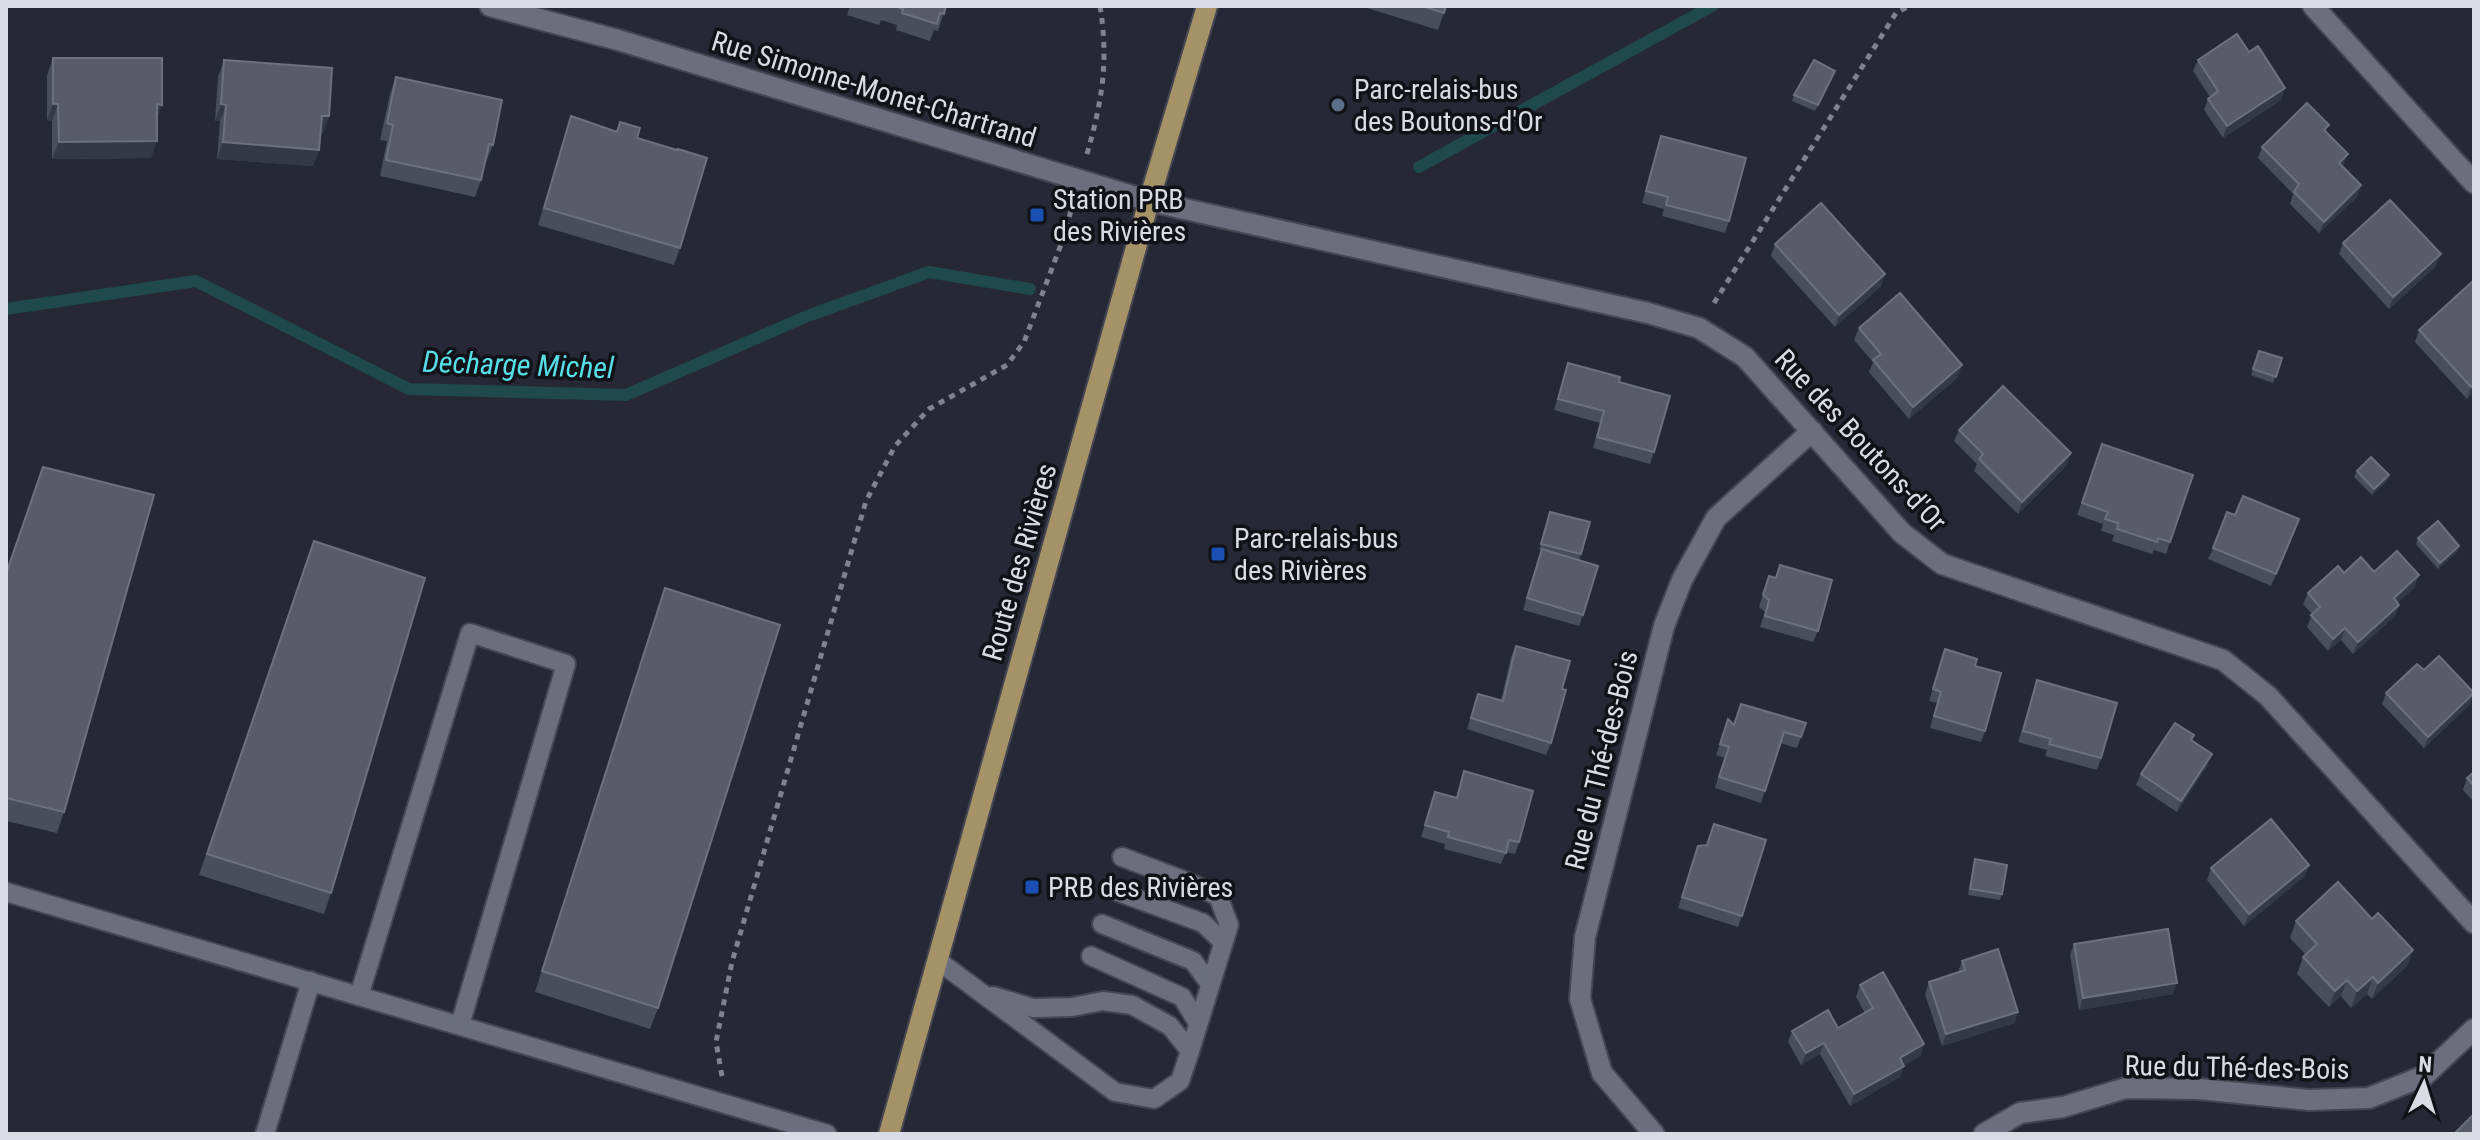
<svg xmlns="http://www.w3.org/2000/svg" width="2480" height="1140" viewBox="0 0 2480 1140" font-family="'Roboto Condensed',sans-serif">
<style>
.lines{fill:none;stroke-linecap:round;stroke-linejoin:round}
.stream{stroke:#1f494c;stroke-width:12}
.lane-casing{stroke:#454651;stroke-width:22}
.street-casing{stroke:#454651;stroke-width:24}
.primary-casing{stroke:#454651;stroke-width:24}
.path{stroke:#80828d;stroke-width:5;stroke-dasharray:6 6;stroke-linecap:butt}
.lane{stroke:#6c6e7d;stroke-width:18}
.street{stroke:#6c6e7d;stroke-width:20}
.primary{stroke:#a59267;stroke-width:20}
.wall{fill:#4a4d5a}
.shaded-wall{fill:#353845}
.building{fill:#595c68;stroke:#6e707c;stroke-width:2}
.service-dot{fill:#5c6f8a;stroke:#111217;stroke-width:3}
.transit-dot{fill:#1a4fb4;stroke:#111217;stroke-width:3}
.labels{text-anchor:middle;stroke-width:7;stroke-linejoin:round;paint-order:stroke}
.street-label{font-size:28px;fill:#dadce5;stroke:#111217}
.poi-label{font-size:28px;fill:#dadce5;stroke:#111217;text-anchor:start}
.water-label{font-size:30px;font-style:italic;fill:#56dfe9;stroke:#111217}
</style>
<rect width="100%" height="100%" fill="#262835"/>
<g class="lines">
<g class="stream">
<polyline points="1419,167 1712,6"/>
<polyline points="6,309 196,281 409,389 626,395 805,317 929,272 1030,289"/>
</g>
<defs>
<g id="lane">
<polyline points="1113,890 1203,923 1223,942"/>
<polyline points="6,892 827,1134"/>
<polyline points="1102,924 1193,961 1210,984"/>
<polyline points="1091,956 1182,997 1198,1023"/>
<polyline points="937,960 1115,1092 1154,1099 1180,1081 1190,1051 1229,925 1218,896 1188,882 1122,857"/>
<polyline points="359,996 470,633 566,664 460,1025"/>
<polyline points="993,996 1033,1008 1072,1007 1103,1001 1132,1005 1170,1026 1190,1051"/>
<polyline points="265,1134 311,981"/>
</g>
<g id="street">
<polyline points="490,6 618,40 1149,201 1648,313 1699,328 1745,357 1902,533 1942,564 2223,660 2268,696 2474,923"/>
<polyline points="2313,6 2474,183"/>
<polyline points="1654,1134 1602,1073 1580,999 1585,937 1664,626 1682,580 1716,518 1812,431"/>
<polyline points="1984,1134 2020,1113 2063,1107 2126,1088 2199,1089 2309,1100 2369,1098 2424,1076 2474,1029"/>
</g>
<polyline id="primary" points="889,1134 1149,201 1207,6"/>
</defs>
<use href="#lane" class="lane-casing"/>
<use href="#street" class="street-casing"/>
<use href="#primary" class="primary-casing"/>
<g class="path">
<path d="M 1087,154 C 1102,101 1109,62 1100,6"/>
<polyline points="1714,303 1896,13 1909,6"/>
<polyline points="722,1076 716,1042 732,962 866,501 895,446 929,409 1007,365 1024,342 1065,234 1072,206"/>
</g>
<use href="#lane" class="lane"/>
<use href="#street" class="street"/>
<use href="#primary" class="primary"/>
</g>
<g class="wall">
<polygon points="850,6 946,6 938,31 934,30 930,41 896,30 897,25 881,20 879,25 847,15"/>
<polygon points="1368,6 1446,6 1438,30 1367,8"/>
<polygon points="2249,52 2285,88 2281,100 2223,138 2204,110 2208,99 2210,97 2193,71 2198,60"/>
<polygon points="53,58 151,158 52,159 52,121 47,120 47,75"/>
<polygon points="224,60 329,116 323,133 321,133 319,150 313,166 217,159 220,121 215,121 218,77"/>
<polygon points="1835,71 1815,111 1792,101 1794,95"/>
<polygon points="396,77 493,145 486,162 485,162 481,180 475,197 380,176 387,141 380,140 390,94"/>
<polygon points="571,116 616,132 620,122 637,138 680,248 674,265 538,225"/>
<polygon points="2326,132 2343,166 2361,185 2357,197 2319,233 2290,204 2293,194 2258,158 2262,147"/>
<polygon points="1661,136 1729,221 1725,233 1662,216 1664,209 1642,203"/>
<polygon points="2343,243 2436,266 2389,309 2339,254"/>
<polygon points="1775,244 1885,274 1881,286 1835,327 1771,256"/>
<polygon points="2474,281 2474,392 2467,399 2415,342 2419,330"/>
<polygon points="1859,328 1958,377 1909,419 1869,372 1873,362 1854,340"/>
<polygon points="2259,351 2282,358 2273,383 2251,375"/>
<polygon points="1568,363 1619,382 1654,452 1650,464 1593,448 1600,423 1554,410"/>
<polygon points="1959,430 2067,465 2018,514 1974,471 1977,464 1954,441"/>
<polygon points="2102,444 2170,542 2166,554 2154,550 2152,554 2112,541 2114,535 2101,531 2103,524 2077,515"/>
<polygon points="2357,471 2389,475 2387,481 2372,495 2354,477"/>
<polygon points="2235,515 2295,531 2271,586 2208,559 2213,548"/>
<polygon points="1548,518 1581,554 1579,560 1583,615 1579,626 1523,610 1541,550 1539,550"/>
<polygon points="2418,538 2459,546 2457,552 2438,569 2416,544"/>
<polygon points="306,562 331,893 324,914 199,875"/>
<polygon points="1780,565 1818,631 1813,642 1760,627 1765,612 1759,607 1765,587 1769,576 1775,578"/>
<polygon points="2374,572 2415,587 2397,603 2399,605 2395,616 2353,654 2341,640 2328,651 2307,627 2312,614 2303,604 2308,593 2344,573"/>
<polygon points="6,573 64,812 57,833 6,821"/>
<polygon points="665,588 658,1008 650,1029 535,992"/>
<polygon points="1516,646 1562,689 1551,743 1546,755 1467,729 1478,694 1501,700 1511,657"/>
<polygon points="1945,649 1975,666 1985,731 1981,742 1930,728 1937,703 1929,701"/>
<polygon points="2424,670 2470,704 2424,748 2382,704 2386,693"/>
<polygon points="2037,680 2101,758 2097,770 2045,756 2047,750 2018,742"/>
<polygon points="1741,704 1806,723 1797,748 1780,743 1761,803 1715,788 1724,758 1716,755 1728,719 1734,724"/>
<polygon points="2192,741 2207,766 2177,812 2136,785 2141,774"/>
<polygon points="1464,771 1519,842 1515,854 1506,852 1501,864 1444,849 1445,844 1421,837 1435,792 1456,798"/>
<polygon points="2474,772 2474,802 2463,790 2467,778"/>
<polygon points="1694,858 1742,916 1738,927 1678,908"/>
<polygon points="1975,859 2002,894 2000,900 1968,895"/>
<polygon points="2309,865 2305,876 2244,926 2207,880 2211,868"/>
<polygon points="2372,919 2413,950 2407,966 2372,999 2367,994 2351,1008 2341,996 2329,1007 2297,974 2303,957 2306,955 2290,938 2296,921"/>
<polygon points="2074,944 2173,994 2079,1010 2070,955"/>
<polygon points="1962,961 2018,1012 2014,1023 1942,1046 1925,994 1929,982 1958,972"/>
<polygon points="1860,985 1924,1044 1920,1056 1904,1065 1900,1077 1850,1106 1820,1054 1801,1065 1788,1042 1792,1031 1838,1028 1865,1013 1856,997"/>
</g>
<g class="shaded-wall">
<polygon points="2285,88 2281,100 2223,138 2227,126"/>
<polygon points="53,104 58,104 52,121 47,120"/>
<polygon points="157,104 162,105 156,121"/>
<polygon points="221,104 226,105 220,121 215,121"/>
<polygon points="322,116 329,116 323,133 316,132"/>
<polygon points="157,141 151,158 52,159 59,142"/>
<polygon points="223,142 319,150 313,166 217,159"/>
<polygon points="2348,154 2343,166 2335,174 2339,163"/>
<polygon points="2361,185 2357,197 2319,233 2324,222"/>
<polygon points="2441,254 2436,266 2389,309 2393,297"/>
<polygon points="1885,274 1881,286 1835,327 1839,315"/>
<polygon points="1962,365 1958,377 1909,419 1913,407"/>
<polygon points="2474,384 2474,392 2467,399 2471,387"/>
<polygon points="2071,453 2067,465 2018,514 2022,502"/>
<polygon points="2389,475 2387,481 2372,495 2374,489"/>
<polygon points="2459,546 2457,552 2438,569 2440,563"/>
<polygon points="2419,575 2415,587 2389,610 2394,598"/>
<polygon points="2399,605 2395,616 2353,654 2358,642"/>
<polygon points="2345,628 2341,640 2328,651 2333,639"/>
<polygon points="2474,693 2470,704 2424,748 2428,737"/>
<polygon points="2212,754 2207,766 2177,812 2181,801"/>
<polygon points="2309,865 2305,876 2244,926 2249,914"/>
<polygon points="2413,950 2407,966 2372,999 2378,983"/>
<polygon points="2373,977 2367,994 2351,1008 2357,991"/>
<polygon points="2347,980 2341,996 2329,1007 2335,991"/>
<polygon points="2177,983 2173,994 2079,1010 2083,998"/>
<polygon points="2018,1012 2014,1023 1942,1046 1946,1034"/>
<polygon points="1824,1043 1820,1054 1801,1065 1806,1053"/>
<polygon points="1924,1044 1920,1056 1896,1070 1900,1058"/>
<polygon points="1904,1066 1900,1077 1850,1106 1854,1094"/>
</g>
<g class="building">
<polygon points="895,6 946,6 944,14 940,13 937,24 902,13 903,9"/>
<polygon points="1422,6 1446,6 1444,13"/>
<polygon points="2237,34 2249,52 2258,46 2285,88 2227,126 2208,99 2218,91 2198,60"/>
<polygon points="53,58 162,58 162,105 157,104 157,141 59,142 58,104 53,104"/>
<polygon points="224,60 332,68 329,116 322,116 319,150 223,142 226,105 221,104"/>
<polygon points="1814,60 1835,71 1818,105 1794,95"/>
<polygon points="396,77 502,100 493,145 489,144 481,180 386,160 393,125 387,123"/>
<polygon points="2307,103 2329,125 2324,130 2348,154 2339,163 2361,185 2324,222 2294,192 2299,184 2262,147"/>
<polygon points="571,116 617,132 620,122 640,128 637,138 677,150 678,149 707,158 680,248 544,208"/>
<polygon points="1661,136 1746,158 1729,221 1666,205 1668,197 1646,191"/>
<polygon points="2390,200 2441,254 2393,297 2343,243"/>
<polygon points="1821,203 1885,274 1839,315 1775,244"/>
<polygon points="2473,281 2474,384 2471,387 2419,330"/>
<polygon points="1900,293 1962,365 1913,407 1873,360 1881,354 1859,328"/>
<polygon points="2259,351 2282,358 2276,377 2253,369"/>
<polygon points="1568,363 1620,377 1619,382 1670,396 1654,452 1597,437 1604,411 1558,399"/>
<polygon points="2003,386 2071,453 2022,502 1979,459 1983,454 1959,430"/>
<polygon points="2102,444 2193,475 2170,542 2158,538 2157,542 2117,529 2118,523 2105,519 2108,512 2082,503"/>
<polygon points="2371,457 2389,475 2374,489 2357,471"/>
<polygon points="43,467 154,495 64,812 6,798 6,574"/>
<polygon points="2243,496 2299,519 2276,574 2213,548 2227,512 2235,515"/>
<polygon points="1550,512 1590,522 1581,554 1541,544"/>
<polygon points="2438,521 2459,546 2440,563 2418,538"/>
<polygon points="314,541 425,578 331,893 207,854"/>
<polygon points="1542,549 1598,566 1583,615 1527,598"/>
<polygon points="2397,551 2419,575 2394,598 2399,605 2358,642 2345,628 2333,639 2311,615 2320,607 2308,593 2338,566 2344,573 2361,557 2374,572"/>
<polygon points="1780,565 1832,580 1818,631 1765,616 1769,600 1763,595 1769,576 1776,578"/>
<polygon points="665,588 780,625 658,1008 542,971"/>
<polygon points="1516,646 1570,661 1562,689 1566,690 1551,743 1471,718 1478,694 1503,701"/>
<polygon points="1945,649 1977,659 1975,666 2001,673 1985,731 1934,716 1941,692 1933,689"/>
<polygon points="2439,656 2474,693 2428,737 2386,693 2417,664 2424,670"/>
<polygon points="2037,680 2117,703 2101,758 2049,744 2051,739 2023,731"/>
<polygon points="1741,704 1806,723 1801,737 1784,732 1765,791 1719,777 1729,747 1720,744 1728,719 1734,725"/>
<polygon points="2175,723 2194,735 2191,740 2212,754 2181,801 2141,774"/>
<polygon points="1464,771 1533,791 1519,842 1509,840 1506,853 1448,837 1449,832 1425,825 1435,792 1457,798"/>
<polygon points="2474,772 2474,786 2467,778"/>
<polygon points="2271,819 2309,865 2249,914 2211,868"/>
<polygon points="1714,824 1766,840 1742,916 1682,897 1698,846 1707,845"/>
<polygon points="1975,859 2007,865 2002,894 1970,889"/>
<polygon points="2338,882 2372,919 2378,913 2413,950 2378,983 2373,977 2357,991 2347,980 2335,991 2303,957 2317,944 2296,921"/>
<polygon points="2168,929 2177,983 2083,998 2074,944"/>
<polygon points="1998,949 2018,1012 1946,1034 1929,982 1965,970 1962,961"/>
<polygon points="1883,972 1924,1044 1900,1058 1904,1066 1854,1094 1824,1043 1806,1053 1792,1031 1828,1010 1838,1028 1873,1008 1860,985"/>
<polygon points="2474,1114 2474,1134 2456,1134 2455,1133"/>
</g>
<circle class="service-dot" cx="1338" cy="105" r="8"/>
<g class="transit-dot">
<rect x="1029" y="207" width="16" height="16" rx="4"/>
<rect x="1210" y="546" width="16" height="16" rx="4"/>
<rect x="1024" y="879" width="16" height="16" rx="4"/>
</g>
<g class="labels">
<g class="street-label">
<text transform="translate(874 89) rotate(17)" y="10">Rue Simonne-Monet-Chartrand</text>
<text transform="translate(1861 440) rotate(47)" y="10">Rue des Boutons-d'Or</text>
<text transform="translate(1019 562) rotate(-74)" y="10">Route des Rivières</text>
<text transform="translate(1601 760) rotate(-76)" y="10">Rue du Thé-des-Bois</text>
<text transform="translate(2237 1067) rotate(1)" y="10">Rue du Thé-des-Bois</text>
</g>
<g class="poi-label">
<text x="1354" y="99">Parc-relais-bus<tspan x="1354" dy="32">des Boutons-d'Or</tspan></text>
<text x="1053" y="209">Station PRB<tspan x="1053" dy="32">des Rivières</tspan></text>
<text x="1234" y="548">Parc-relais-bus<tspan x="1234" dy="32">des Rivières</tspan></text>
<text x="1048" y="897">PRB des Rivières</text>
</g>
<g class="water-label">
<text transform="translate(518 365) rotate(2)" y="10">Décharge Michel</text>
</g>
</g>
<rect width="2480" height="1140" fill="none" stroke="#dadce5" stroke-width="16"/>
<g transform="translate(2424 1084) rotate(4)" stroke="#111217" stroke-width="6" paint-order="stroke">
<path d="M0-6L14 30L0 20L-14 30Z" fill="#dadce5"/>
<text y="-12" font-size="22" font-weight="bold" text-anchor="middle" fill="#dadce5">N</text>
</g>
</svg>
